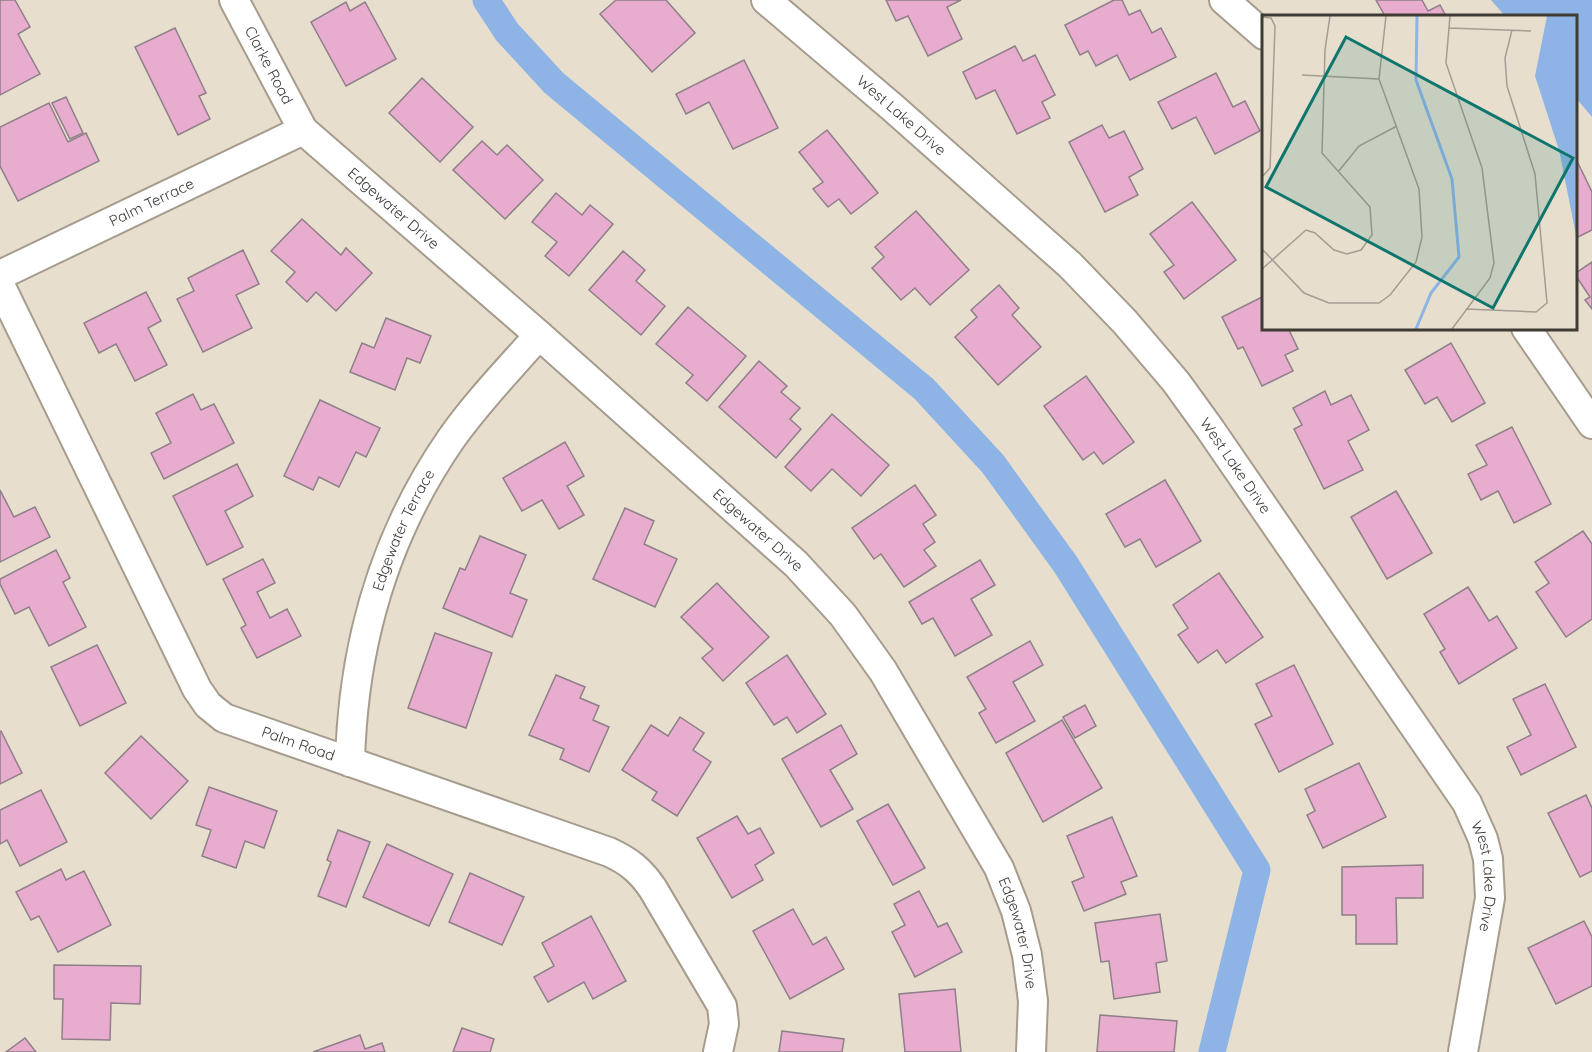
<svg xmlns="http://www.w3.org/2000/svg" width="1592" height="1052" viewBox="0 0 1592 1052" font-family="Quicksand,sans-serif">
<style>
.water{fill:#8eb4e5}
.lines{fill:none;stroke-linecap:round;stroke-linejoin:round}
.canal{stroke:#8eb4e5;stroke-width:27}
.building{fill:#e7acce;stroke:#8f7f88;stroke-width:1.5}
.minor-casing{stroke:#a59c8d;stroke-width:32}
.minor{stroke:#fff;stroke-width:28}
.labels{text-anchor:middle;stroke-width:4.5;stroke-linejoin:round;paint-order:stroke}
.street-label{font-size:15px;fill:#3f3b35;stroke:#f5ecdb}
.inset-river{fill:none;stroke:#8eb4e5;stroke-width:3}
.inset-road{fill:none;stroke:#a49d91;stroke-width:1.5}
.view{fill:#0f766e;fill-opacity:0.15;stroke:#0f766e;stroke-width:3}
.inset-edge{fill:none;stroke:#3f3b35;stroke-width:3}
</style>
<rect width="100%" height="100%" fill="#e7dece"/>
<polygon class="water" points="1491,0 1592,0 1592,117 1576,98 1576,16 1505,16"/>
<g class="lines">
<polyline class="canal" points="486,0 507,32 554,83 924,389 993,464 1066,565 1257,870 1212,1052"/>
</g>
<g class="building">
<polygon points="0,0 15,0 30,27 18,34 40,74 0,95"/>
<polygon points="616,0 666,0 695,33 652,72 600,14"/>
<polygon points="886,0 961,0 947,7 962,39 928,56 908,16 896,21"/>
<polygon points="1114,0 1122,0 1129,15 1140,10 1152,33 1161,28 1176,57 1130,80 1117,55 1096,66 1088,51 1080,55 1065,25"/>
<polygon points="1376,0 1422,0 1428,11 1440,5 1446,16 1385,16"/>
<polygon points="346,2 350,11 365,2 396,59 346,86 311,22"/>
<polygon points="175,28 206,93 199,96 210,119 178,135 135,47"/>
<polygon points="1015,46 1023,61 1035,55 1055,95 1042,102 1050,118 1017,134 995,90 976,99 963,72"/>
<polygon points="744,60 778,128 733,149 709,102 686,114 676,94"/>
<polygon points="1216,73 1233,107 1245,101 1260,131 1215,154 1196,117 1172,129 1158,102"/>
<polygon points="422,78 473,127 440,162 389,113"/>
<polygon points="66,97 83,133 70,139 52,103"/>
<polygon points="49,103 68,142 86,133 99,161 18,201 0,166 0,127"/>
<polygon points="1102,125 1109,138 1124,131 1143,169 1129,177 1138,195 1105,212 1069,142"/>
<polygon points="827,130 878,193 851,214 839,199 828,207 813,189 823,182 799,152"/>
<polygon points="482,141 497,155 507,145 543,180 505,219 453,170"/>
<polygon points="1576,159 1592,192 1592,230 1576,238"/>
<polygon points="556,193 582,215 590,205 613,224 569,276 545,256 557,242 532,222"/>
<polygon points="1192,202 1236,260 1184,299 1164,272 1174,265 1150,234"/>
<polygon points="916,211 969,270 930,305 915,288 901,300 872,268 884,257 875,247"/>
<polygon points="302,219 341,255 346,248 372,273 336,311 316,292 307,302 286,282 295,272 271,251"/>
<polygon points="243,250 259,284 236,295 252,328 203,352 177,299 194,291 188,278"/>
<polygon points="623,251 645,270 636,281 665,306 641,335 589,290"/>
<polygon points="1592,262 1592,309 1585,300 1590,297 1576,276 1576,273"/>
<polygon points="999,285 1019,308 1012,315 1041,347 998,385 955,337 977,317 971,310"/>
<polygon points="146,292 161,321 148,328 167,365 135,381 116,344 99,353 84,323"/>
<polygon points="1264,296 1264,328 1288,328 1298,349 1285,355 1293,371 1262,386 1243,347 1238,349 1222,317"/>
<polygon points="688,307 746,356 707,401 686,383 693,375 656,344"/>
<polygon points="386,318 431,336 420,363 407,358 395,390 350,372 362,343 374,348"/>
<polygon points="1451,343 1485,403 1452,422 1437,397 1425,404 1405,370"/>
<polygon points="759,361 787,386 781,392 800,408 790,419 801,429 776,458 719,407"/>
<polygon points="1086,376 1134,442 1103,464 1094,452 1083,460 1044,406"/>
<polygon points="1325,391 1331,405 1351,395 1369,430 1348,441 1363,470 1324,489 1294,429 1302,425 1293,408"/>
<polygon points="193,394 201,410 214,404 234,443 164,479 151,453 171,443 156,413"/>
<polygon points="320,400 380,428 366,457 356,452 339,487 319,477 313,490 284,476"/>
<polygon points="832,414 889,465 861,496 832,469 811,491 785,467"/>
<polygon points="1512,427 1551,504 1514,523 1498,491 1481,500 1468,474 1487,465 1476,445"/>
<polygon points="565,442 584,476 567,486 584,515 559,529 542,500 522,511 503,478"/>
<polygon points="237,464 253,496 225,511 243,547 207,565 173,496"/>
<polygon points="1165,480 1201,541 1156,567 1140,539 1125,547 1106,514"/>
<polygon points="915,485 936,515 923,524 935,542 924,550 936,566 904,587 881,554 874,559 852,528"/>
<polygon points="0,490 14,517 35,507 50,537 0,562"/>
<polygon points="1396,491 1432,553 1387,579 1351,517"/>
<polygon points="625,508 654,521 644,544 677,559 655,607 593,579"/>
<polygon points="1583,531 1592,544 1592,619 1566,637 1536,592 1549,583 1535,562"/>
<polygon points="480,536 526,555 510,593 527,600 512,637 443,608 460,568 465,570"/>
<polygon points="56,550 70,578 63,582 86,627 49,646 29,607 15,614 0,584 0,579"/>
<polygon points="263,559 275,583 257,592 270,618 287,609 301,636 257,658 241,628 246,625 223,579"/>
<polygon points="980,560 995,585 971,599 992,635 955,656 933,618 922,624 909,602"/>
<polygon points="1219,573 1263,637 1226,663 1217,650 1198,663 1178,635 1188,628 1173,605"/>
<polygon points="717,583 769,637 723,681 702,658 713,649 681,617"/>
<polygon points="1468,587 1489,621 1497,616 1517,648 1459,684 1440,652 1445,649 1424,614"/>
<polygon points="435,633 492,653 466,728 408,708"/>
<polygon points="1030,641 1043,665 1013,682 1035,721 996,743 979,713 986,709 967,677"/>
<polygon points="97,645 126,703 80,726 51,667"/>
<polygon points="787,655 826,714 797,733 787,717 774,725 746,683"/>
<polygon points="1294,665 1333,744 1279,772 1255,724 1272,716 1256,684"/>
<polygon points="556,675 585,687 580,698 599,706 593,720 609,727 589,772 560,759 564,749 529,735"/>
<polygon points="1545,684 1576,747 1521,775 1507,747 1531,735 1513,699"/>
<polygon points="1085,705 1096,726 1075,738 1063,717"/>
<polygon points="680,717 704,733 693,750 711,762 677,816 652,800 657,792 622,770 651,725 668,736"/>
<polygon points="1062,720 1102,788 1043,822 1006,753"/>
<polygon points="841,725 857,754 830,770 853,809 821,827 782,759"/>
<polygon points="1,731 22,773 0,784 0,732"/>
<polygon points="141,736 188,781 151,819 105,773"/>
<polygon points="1359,763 1386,817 1323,848 1307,815 1315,811 1305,789"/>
<polygon points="209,787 277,811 264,848 245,841 236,868 202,856 211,830 196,825"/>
<polygon points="41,790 67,842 20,866 7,840 0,844 0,810"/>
<polygon points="1586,795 1592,808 1592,871 1580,877 1548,813"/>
<polygon points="888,804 925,868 893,885 857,821"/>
<polygon points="737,816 748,834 760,828 774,853 755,865 763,880 732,898 697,838"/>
<polygon points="1112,817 1137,876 1121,882 1126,894 1084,911 1072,882 1084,877 1067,836"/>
<polygon points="338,830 370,842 346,907 318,896 331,862 327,860"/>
<polygon points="387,844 453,874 429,926 363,897"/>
<polygon points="1423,865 1423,898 1396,898 1397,944 1356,944 1356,915 1342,915 1342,867"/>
<polygon points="61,869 66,880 84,871 111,925 58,952 39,916 31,920 16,892"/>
<polygon points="470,873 524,897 502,945 449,922"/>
<polygon points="919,891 938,927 947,923 962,952 915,977 892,932 905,925 894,904"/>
<polygon points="793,909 813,945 826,937 844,969 790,999 753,931"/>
<polygon points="1160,914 1167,961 1156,963 1160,992 1114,999 1109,961 1101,962 1095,923"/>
<polygon points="591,916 626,981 593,999 584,982 548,1002 534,977 554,966 542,943"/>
<polygon points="1584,921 1592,937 1592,986 1556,1004 1528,948"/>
<polygon points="54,965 141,966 140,1004 111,1003 110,1040 62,1039 63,999 54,999"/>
<polygon points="955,989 961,1052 905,1052 899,994"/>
<polygon points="1100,1015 1177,1021 1174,1052 1097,1052"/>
<polygon points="462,1028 494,1039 490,1052 453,1052"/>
<polygon points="782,1031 844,1039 842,1052 779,1052"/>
<polygon points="360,1035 365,1049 382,1043 385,1052 313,1052"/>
<polygon points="25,1038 36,1052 6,1052"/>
</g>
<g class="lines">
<defs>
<g id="minor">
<path id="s1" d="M 234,0 L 303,130 L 539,335 L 796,564 L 843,615 L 883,671 L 999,868 L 1016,911 L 1027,955 L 1033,1001 L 1031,1052"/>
<path id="s2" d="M 766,0 L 892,107 L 1070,265 L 1125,322 L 1176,382 L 1210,429 L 1467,803 L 1483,839 L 1488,859 L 1490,898 L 1463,1052"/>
<polyline points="1224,0 1264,35"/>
<path id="s3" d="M 0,275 L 303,130"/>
<path id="s4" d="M 0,285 L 197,689 L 208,705 L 224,718 L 609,852 C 629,861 641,871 653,889 L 722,1006 L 724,1024 L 718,1052"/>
<polyline points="1526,328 1592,424"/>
<path id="s5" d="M 350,762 C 353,646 384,536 451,439 C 477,402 509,369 539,335"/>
</g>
</defs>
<use href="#minor" class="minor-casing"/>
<use href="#minor" class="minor"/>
</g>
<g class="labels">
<g class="street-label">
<text dy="5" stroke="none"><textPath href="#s1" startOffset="74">Clarke Road</textPath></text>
<text dy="5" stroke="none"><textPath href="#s2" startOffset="178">West Lake Drive</textPath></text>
<text dy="5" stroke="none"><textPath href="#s3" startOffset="168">Palm Terrace</textPath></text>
<text dy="5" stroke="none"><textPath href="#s1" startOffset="267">Edgewater Drive</textPath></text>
<text dy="5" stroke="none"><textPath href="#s2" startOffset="664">West Lake Drive</textPath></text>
<text dy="5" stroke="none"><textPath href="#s5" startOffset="240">Edgewater Terrace</textPath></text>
<text dy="5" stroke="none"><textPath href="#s1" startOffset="753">Edgewater Drive</textPath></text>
<text dy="5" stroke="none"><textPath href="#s4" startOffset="568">Palm Road</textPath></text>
<text dy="5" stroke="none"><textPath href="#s2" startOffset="1150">West Lake Drive</textPath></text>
<text dy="5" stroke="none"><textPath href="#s1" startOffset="1239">Edgewater Drive</textPath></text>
</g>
</g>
<g transform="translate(1262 15)">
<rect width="315" height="315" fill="#e7dece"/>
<path d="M 285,1 L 315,1 L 315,225 L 297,135 L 273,61 Z" fill="#8eb4e5"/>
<path class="inset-river" d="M 154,314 L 169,278 L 197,242 L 190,164 L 154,65 L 155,1"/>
<path class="inset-road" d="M 188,1 L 184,48 L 220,153 L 232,248 L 228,263 L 190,314M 0,2 L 9,3 L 13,11 L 8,153 L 0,162M 187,13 L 269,16M 40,60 L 117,64M 76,157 L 97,131 L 135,111M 0,234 L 42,278 L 67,288 L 117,288 L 128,280 L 154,247 L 160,222 L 157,174 L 117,64 L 124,1M 0,254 L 44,215 L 53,218 L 72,235 L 85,239 L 99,235 L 110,220 L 108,192 L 60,138 L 63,35 L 68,1M 204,294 L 274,297 L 285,288 L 273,159 L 245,71 L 243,43 L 250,15"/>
<path class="view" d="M 84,22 L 311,143 L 231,293 L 4,172 Z"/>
<rect width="315" height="315" class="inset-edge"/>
</g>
</svg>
